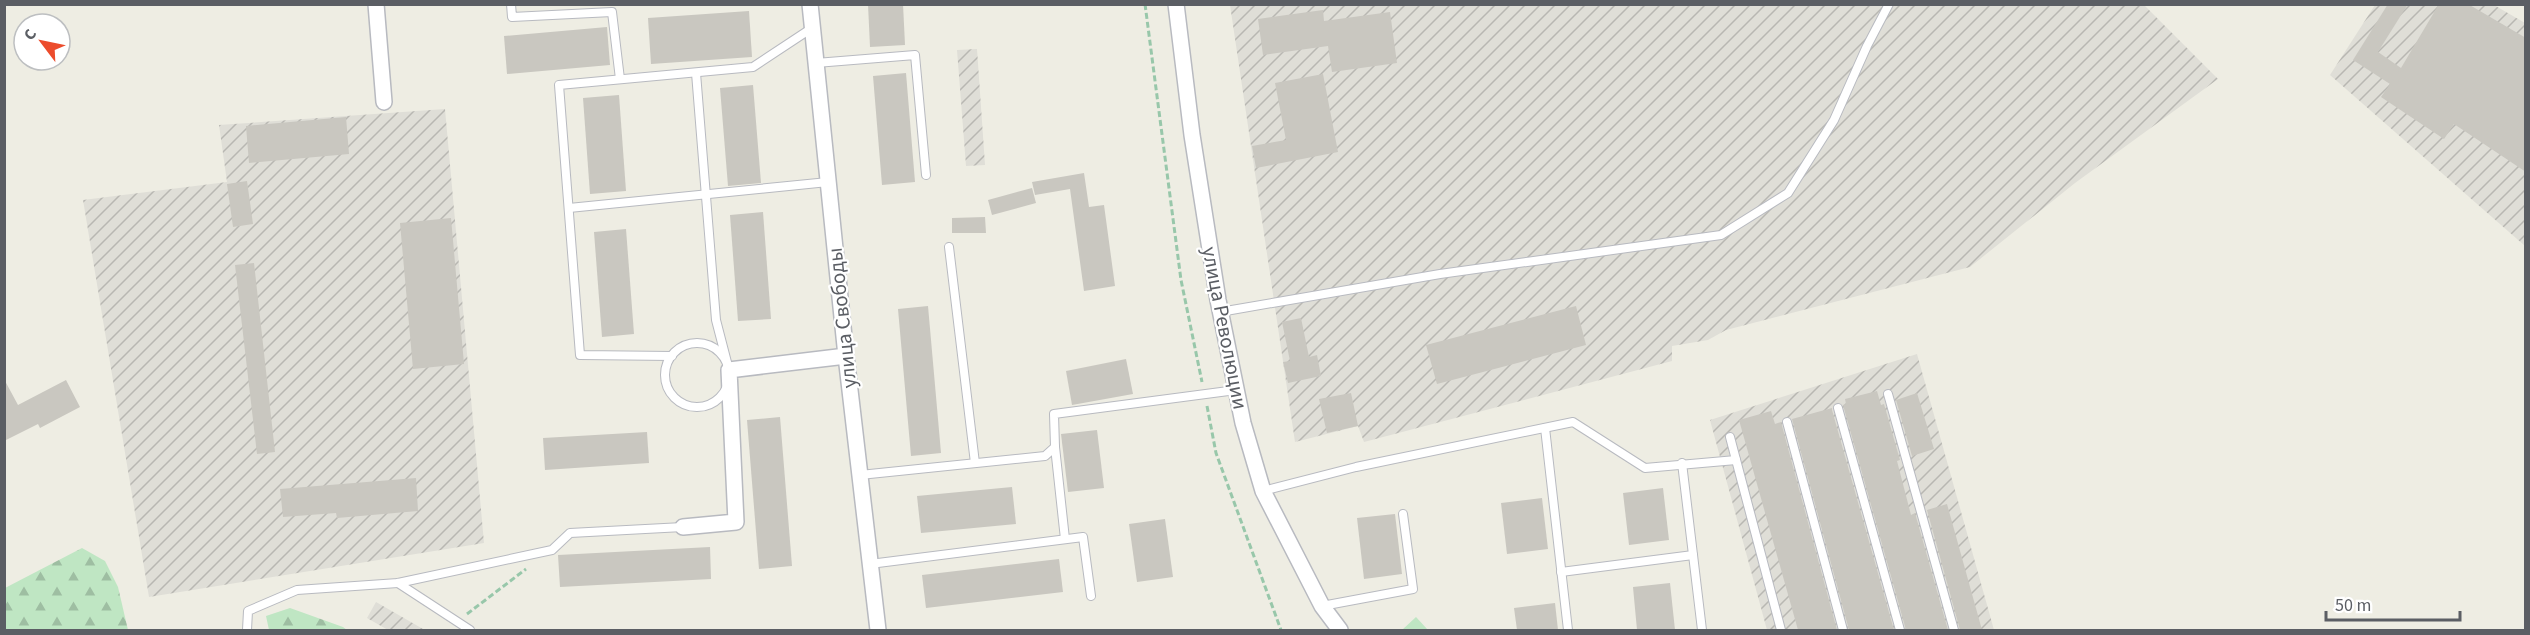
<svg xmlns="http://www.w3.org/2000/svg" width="2530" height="635" viewBox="0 0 2530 635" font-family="'Source Sans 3',sans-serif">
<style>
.industrial{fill:url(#industrial-furrows)}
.forest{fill:url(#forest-firs)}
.pitch{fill:#bfe6c3}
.building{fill:#c9c7c0}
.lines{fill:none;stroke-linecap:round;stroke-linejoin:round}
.service-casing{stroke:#b8bac0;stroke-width:10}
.minor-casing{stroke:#b8bac0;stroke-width:18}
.path{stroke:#98c7aa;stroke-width:3;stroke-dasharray:6 3;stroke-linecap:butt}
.service{stroke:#fff;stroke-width:8}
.minor{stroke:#fff;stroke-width:15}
.labels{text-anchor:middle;stroke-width:4.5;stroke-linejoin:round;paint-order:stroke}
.street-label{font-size:21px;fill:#5b5e64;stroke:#fff}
</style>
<defs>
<pattern id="industrial-furrows" width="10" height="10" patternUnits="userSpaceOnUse" patternTransform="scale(1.5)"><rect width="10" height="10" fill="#dfded7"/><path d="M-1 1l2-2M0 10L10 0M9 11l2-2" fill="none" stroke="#b8b7b2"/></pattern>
<pattern id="forest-firs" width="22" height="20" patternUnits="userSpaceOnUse" patternTransform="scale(1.5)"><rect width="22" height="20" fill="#bfe6c3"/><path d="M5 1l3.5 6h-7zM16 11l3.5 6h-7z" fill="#9ebea2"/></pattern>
</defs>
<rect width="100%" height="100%" fill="#eeede3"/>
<g class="industrial">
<polygon points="1230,5 2144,5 2218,79 2075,183 1970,267 1726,330 1708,340 1672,346 1672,361 1364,442 1358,426 1295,442"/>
<polygon points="2375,5 2494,5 2525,23 2525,246 2330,75"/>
<polygon points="977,49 985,165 966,166 957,50"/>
<polygon points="445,109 484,543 149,597 83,200 227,182 219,125"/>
<polygon points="1917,354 1994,630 1767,630 1710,420"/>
<polygon points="376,602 423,629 422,630 388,630 367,618"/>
</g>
<g class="forest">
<polygon points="82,548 105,561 118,587 128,630 5,630 5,588"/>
<polygon points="290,608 343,627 347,630 269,630 266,616"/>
</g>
<polygon class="pitch" points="1416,617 1428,630 1402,630"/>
<g class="building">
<polygon points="868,4 903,4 905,45 870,47"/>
<polygon points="2388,4 2408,4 2378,52 2401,68 2439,4 2468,4 2526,38 2526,172 2454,124 2444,139 2381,97 2390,84 2353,60"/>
<polygon points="1323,10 1324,21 1390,12 1397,63 1332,72 1328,46 1263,55 1258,19"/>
<polygon points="749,11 752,57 651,64 648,18"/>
<polygon points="607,27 610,65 507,74 504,36"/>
<polygon points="906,73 915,182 882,185 873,76"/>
<polygon points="1323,74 1338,152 1256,168 1252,146 1286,140 1275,83"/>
<polygon points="753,85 761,183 728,186 720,88"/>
<polygon points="619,95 626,191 590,194 583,98"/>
<polygon points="346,117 349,154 249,163 246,126"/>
<polygon points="1084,173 1089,207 1104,205 1115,286 1084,291 1070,189 1035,195 1032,182"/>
<polygon points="247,181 253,224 233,227 227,184"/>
<polygon points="1032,188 1036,203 992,215 988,200"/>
<polygon points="763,212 771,319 738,321 730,215"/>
<polygon points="985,217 986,233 952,233 952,218"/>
<polygon points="451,218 464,364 413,369 400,223"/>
<polygon points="626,229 634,334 602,337 594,232"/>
<polygon points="254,263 275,452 257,454 235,265"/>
<polygon points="928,306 941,453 911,456 898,309"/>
<polygon points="1576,306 1586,345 1437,384 1426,345"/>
<polygon points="1301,318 1309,357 1317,355 1321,376 1288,383 1283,362 1290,361 1282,322"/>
<polygon points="1126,359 1133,394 1072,405 1066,371"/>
<polygon points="4,379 18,405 66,380 80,407 40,428 38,424 4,441"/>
<polygon points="1877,391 1881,405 1884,404 1900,460 1897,461 1911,515 1915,513 1948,630 1906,630 1843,405 1846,404 1845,399"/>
<polygon points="1351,393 1358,426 1327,433 1319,399"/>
<polygon points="1917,393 1934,449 1912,456 1896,400"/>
<polygon points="1832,408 1832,410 1894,630 1849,630 1792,419"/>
<polygon points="1771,411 1775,424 1781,422 1837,630 1798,630 1739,420"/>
<polygon points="780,417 792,566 759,569 747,420"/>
<polygon points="1097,430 1104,488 1068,492 1061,434"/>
<polygon points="647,432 649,463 545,470 543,438"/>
<polygon points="416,478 418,511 337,518 336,513 283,517 280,489"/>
<polygon points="1012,487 1016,524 921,533 917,496"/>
<polygon points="1663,488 1669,540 1629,545 1623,493"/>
<polygon points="1542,498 1548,549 1507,554 1501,503"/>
<polygon points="1947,504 1982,630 1960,630 1927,510"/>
<polygon points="1395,514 1402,574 1364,579 1357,518"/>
<polygon points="1165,519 1173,577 1137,582 1129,524"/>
<polygon points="710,547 711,579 560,587 558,555"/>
<polygon points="1059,559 1063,592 926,608 922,575"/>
<polygon points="1670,583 1675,630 1637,630 1633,587"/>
<polygon points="1555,603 1558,630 1517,630 1514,608"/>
</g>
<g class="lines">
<defs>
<g id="service">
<polyline points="511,4 512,17 612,12 620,79"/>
<polyline points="816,63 915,55 926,175"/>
<polyline points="696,73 716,320 729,370"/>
<polyline points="569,208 828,182"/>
<polyline points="949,247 975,463"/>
<polyline points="1220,312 1440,274 1721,235 1788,193 1834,120 1867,46 1889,4"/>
<circle cx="697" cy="375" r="32"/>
<polyline points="672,356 580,355 559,85 753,67 812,28"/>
<polyline points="1888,394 1954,630"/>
<polyline points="1838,408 1900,630"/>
<polyline points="1787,422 1843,630"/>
<polyline points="1545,428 1568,630"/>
<polyline points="1730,437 1781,630"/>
<polyline points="1055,447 1065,539"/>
<polyline points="1682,463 1702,630"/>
<polyline points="860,475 1045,456 1055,447 1054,414 1236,390"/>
<polyline points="1263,491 1356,467 1573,422 1645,468 1736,460"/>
<polyline points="870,564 1083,537 1091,596"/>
<polyline points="1561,572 1693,555"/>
<polyline points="398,583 470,630"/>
<polyline points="1322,606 1413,589 1403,514"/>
<polyline points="247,630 248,611 297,590 398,583 552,550 570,533 683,527"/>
</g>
<g id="minor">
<polyline points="376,4 384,102"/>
<polyline points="810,4 846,356 878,630"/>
<polyline points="1176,4 1192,135 1218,300 1243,423 1263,491 1322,606 1340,630"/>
<polyline points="683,527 736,522 729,370 846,356"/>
</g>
</defs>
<use href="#service" class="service-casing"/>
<use href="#minor" class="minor-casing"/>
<g class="path">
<polyline points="1145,4 1181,280 1202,382"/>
<polyline points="1207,406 1216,453 1281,630"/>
<polyline points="467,614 526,569"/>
</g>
<use href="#service" class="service"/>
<use href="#minor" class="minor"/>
</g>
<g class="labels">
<g class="street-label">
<text transform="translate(842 318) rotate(-96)" y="7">улица Свободы</text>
<text transform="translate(1225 328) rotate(79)" y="7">улица Революции</text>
</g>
</g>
<rect width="2530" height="635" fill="none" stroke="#5b5e64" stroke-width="12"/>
<g transform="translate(42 42) rotate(302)"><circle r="28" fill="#ffffff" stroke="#bdbfc1" stroke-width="1.5"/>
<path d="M0-4.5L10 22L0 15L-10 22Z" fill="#ec4c2c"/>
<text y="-9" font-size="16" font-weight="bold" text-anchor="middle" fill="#5b5e64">С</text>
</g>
<path d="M2326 611v9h134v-9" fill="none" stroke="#5b5e64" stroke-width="3"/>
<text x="2335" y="611" font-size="18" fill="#5b5e64" stroke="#ffffff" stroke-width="4.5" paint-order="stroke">50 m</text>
</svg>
